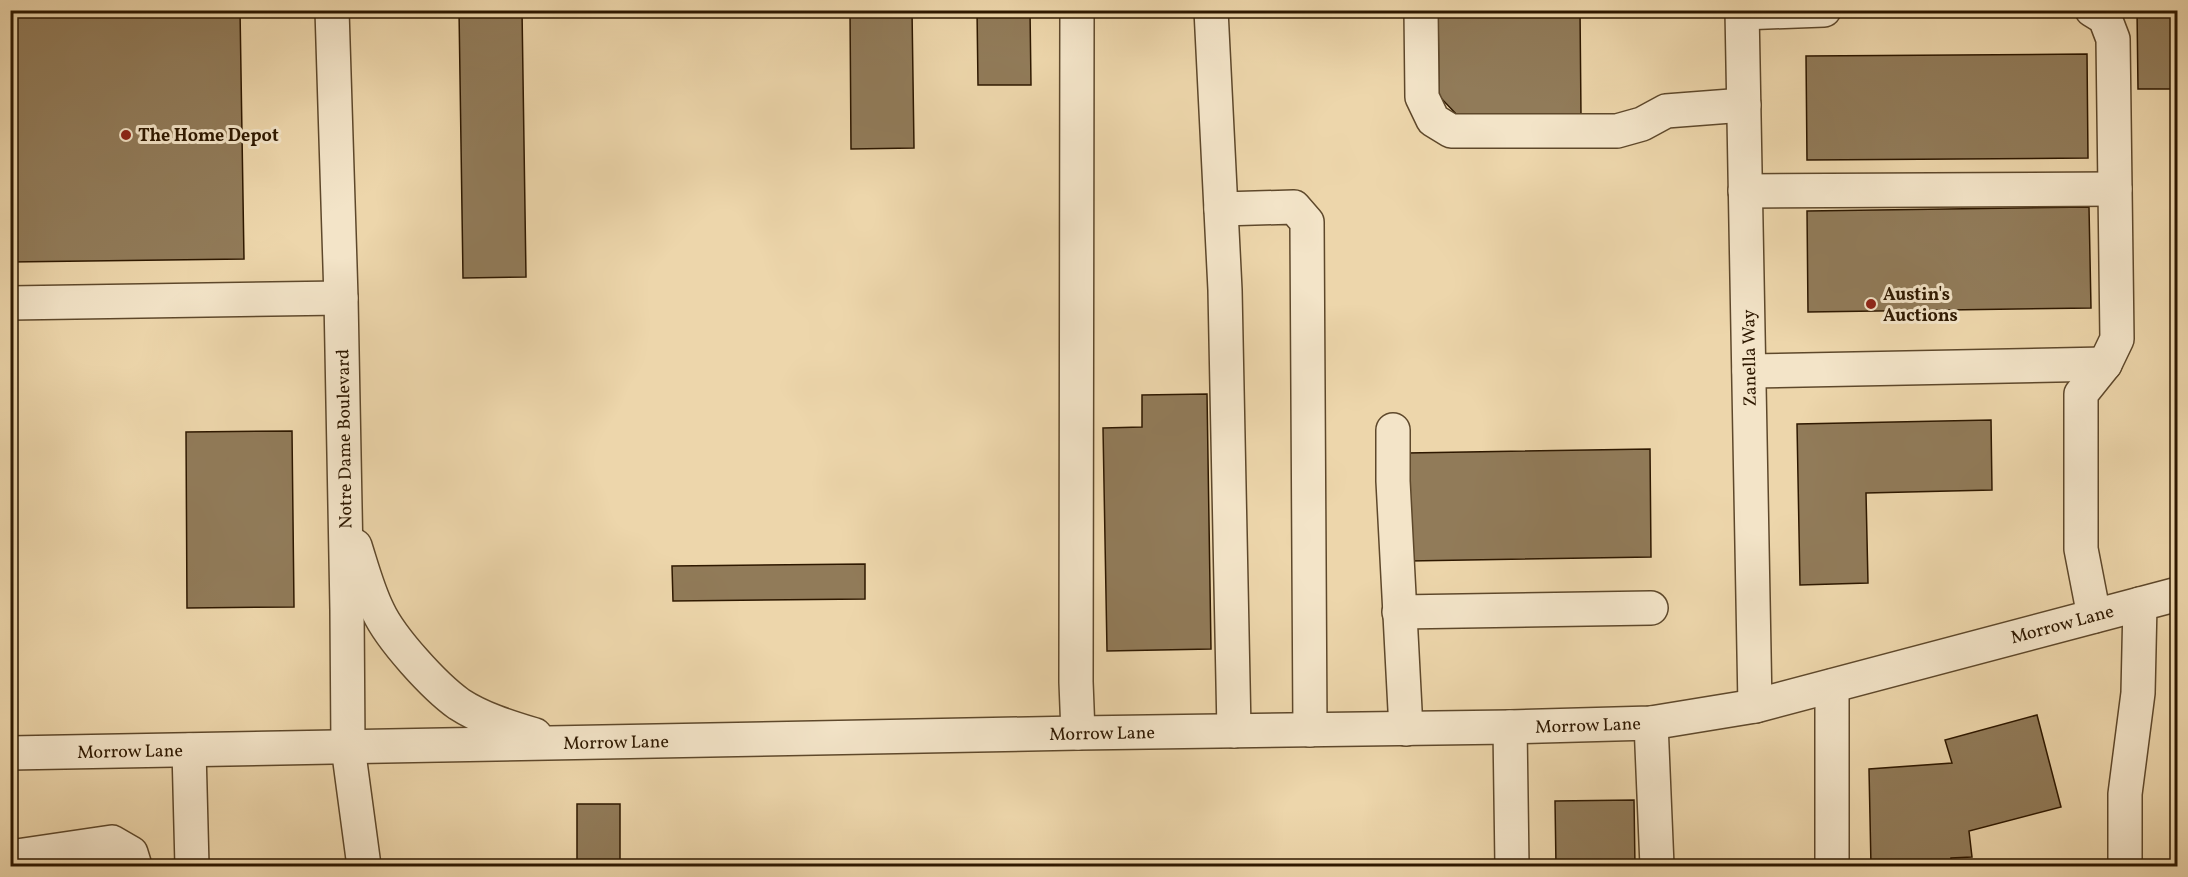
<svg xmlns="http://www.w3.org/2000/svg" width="2188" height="877" viewBox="0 0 2188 877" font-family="Vollkorn,serif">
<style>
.building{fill:#917b59;stroke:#2e1800;stroke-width:1.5}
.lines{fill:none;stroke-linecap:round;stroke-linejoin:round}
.minor-casing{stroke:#5e482b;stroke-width:36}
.minor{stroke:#f3e4c8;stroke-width:33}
.poi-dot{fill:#8f2418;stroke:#f3e4c8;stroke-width:2}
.labels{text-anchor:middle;stroke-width:6;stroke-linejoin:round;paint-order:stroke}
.poi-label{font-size:18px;font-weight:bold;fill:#2e1800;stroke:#f3e4c8;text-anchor:start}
.street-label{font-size:18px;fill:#2e1800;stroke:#f3e4c8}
</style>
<rect width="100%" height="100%" fill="#edd6ab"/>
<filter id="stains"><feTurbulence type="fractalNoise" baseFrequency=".00333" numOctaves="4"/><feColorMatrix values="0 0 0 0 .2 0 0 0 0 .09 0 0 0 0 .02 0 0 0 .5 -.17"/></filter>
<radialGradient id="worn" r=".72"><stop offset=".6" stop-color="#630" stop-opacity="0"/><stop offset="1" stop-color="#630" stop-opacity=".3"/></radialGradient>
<g class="building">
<polygon points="10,10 240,10 244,259 10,262"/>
<polygon points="459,10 522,10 526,277 463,278"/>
<polygon points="850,10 912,10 914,148 851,149"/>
<polygon points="977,10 1030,10 1031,85 978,85"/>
<polygon points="1438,10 1580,10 1581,115 1459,117 1439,96"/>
<polygon points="2137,10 2178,10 2178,89 2138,89"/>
<polygon points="2087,54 2088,158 1807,160 1806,56"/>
<polygon points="2089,207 2091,308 1808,312 1807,211"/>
<polygon points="1207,394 1211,649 1107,651 1103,428 1142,427 1142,395"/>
<polygon points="1991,420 1992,490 1866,493 1868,583 1800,585 1797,424"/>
<polygon points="292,431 294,607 187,608 186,432"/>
<polygon points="1650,449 1651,557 1409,561 1407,453"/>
<polygon points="865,564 865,599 673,601 672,566"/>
<polygon points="2037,715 2061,807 1969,831 1972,857 1951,858 1951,866 1871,866 1869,769 1952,763 1945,740"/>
<polygon points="1634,800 1635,866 1556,866 1555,801"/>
<rect x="577" y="804" width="43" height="62"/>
</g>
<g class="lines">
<defs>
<g id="minor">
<polyline points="332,10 341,298 347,610 348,747 364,866"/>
<polyline points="1077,10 1076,682 1078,733"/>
<polyline points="1211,10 1225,290 1234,731"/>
<polyline points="1421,10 1422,97 1433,120 1451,131 1617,131 1642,124 1666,111 1744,105"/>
<polyline points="1742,10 1755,706"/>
<polyline points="2092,10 2105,18 2113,39 2117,339 2105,364 2081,394 2081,549 2094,616"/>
<polyline points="1742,13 1824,10"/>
<polyline points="1745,191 2115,189"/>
<polyline points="1221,209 1294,207 1307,222 1310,730"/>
<polyline points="10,303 341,298"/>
<polyline points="1749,371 2105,364"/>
<polyline points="1393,430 1393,481 1406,729"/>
<path d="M 355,546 C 362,568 368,591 378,611 C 391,639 434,686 459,704 C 482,719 509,727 535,735"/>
<polyline points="1399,612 1651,608"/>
<polyline points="1832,686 1832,866"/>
<polyline points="1651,723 1657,866"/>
<polyline points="1510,727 1512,866"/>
<polyline points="189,750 192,866"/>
<polyline points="10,753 1078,733 1510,727 1651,723 1755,706 2178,594"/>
<polyline points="10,857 112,842 131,853 135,866"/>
<polyline points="2125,866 2125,794 2138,693 2140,604"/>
</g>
</defs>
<use href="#minor" class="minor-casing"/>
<use href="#minor" class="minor"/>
</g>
<g class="poi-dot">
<circle cx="126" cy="135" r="6"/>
<circle cx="1871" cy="304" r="6"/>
</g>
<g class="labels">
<g class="poi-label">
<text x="138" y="141">The Home Depot</text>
<text x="1883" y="300">Austin's<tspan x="1883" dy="21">Auctions</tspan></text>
</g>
<g class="street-label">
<text transform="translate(1749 358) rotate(-91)" y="6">Zanella Way</text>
<text transform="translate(344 439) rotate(-91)" y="6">Notre Dame Boulevard</text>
<text transform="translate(2062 624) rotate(-15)" y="6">Morrow Lane</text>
<text transform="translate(1588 725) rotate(-2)" y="6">Morrow Lane</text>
<text transform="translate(1102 733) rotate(-1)" y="6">Morrow Lane</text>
<text transform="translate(616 742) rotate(-1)" y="6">Morrow Lane</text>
<text transform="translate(130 751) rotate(-1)" y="6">Morrow Lane</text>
</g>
</g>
<rect width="2188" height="877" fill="none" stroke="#edd6ab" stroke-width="36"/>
<rect x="12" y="12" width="2164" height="853" fill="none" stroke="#2e1800" stroke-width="3"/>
<rect x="18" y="18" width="2152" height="841" fill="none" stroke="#2e1800" stroke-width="1.5"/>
<rect width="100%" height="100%" filter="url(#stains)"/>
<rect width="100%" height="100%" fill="url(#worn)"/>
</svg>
